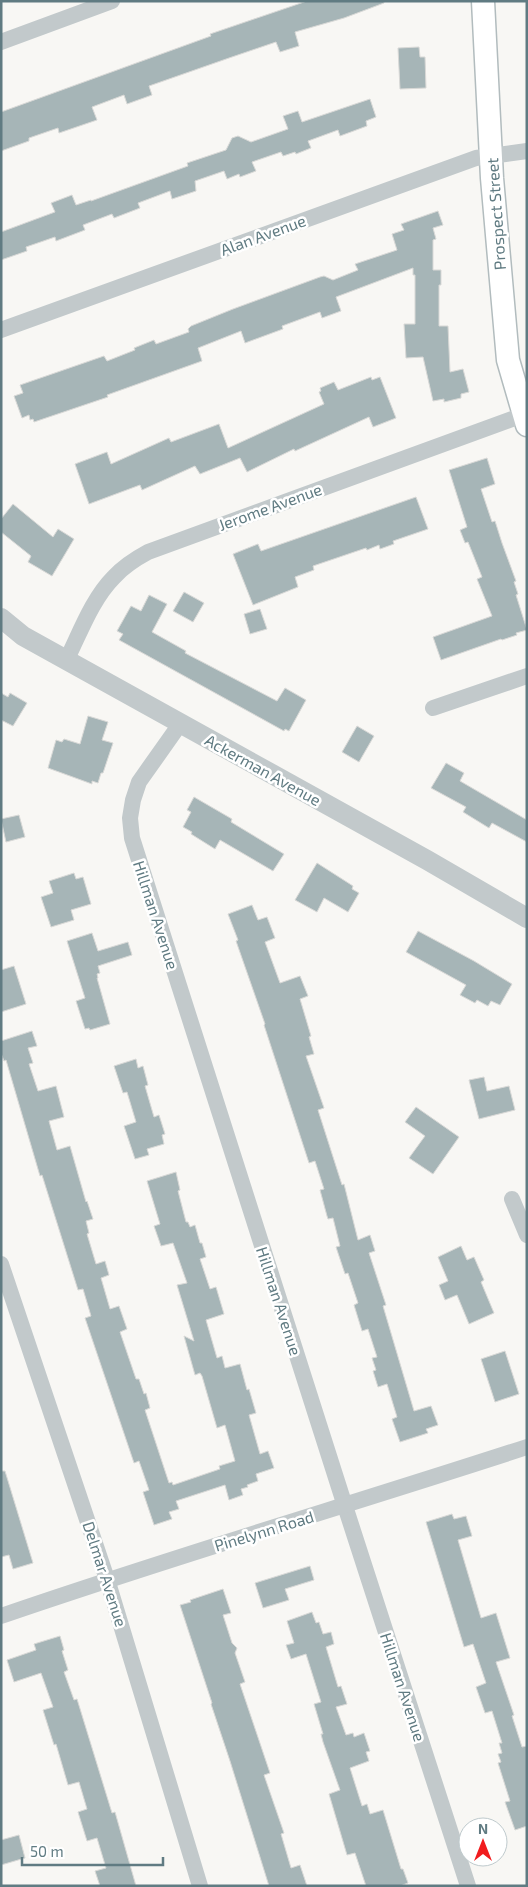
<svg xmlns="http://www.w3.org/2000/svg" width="528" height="1887" viewBox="0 0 528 1887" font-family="'Exo 2',sans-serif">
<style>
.building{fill:#a6b5b7;stroke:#d9d9d7}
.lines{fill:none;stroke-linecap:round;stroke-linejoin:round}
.secondary-casing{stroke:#b2bcbe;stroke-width:25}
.minor{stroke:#c2c9cb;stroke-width:16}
.tertiary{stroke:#c2c9cb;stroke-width:20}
.secondary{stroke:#fff;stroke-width:22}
.labels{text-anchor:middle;stroke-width:5;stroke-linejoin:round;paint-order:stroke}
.street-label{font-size:16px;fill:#607b82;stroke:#fff}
</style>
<rect width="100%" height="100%" fill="#f8f7f4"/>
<g class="building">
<polygon points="307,1 384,1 384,3 344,18 295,32 299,46 280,52 276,42 229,58 149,86 152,95 127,104 124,95 92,107 97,120 59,133 58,128 29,138 29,141 1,151 1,112 211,36 210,34"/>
<polygon points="419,47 420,57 425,57 426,88 400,89 398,48"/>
<polygon points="370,99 376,117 366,121 367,126 340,136 338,130 308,141 311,148 296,154 295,152 283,156 281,152 252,162 256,171 240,177 239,174 227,179 224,171 195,181 196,191 172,199 170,191 138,203 140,208 114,218 112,214 83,225 85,230 56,241 55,237 26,247 27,251 1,260 1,232 55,212 51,203 72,195 76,205 91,200 91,201 188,166 187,163 226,150 232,138 238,136 251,142 288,129 283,116 298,111 302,122"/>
<polygon points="438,211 443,225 433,228 436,239 433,240 433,270 441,270 441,285 439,285 439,326 448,326 450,372 463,369 469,392 461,394 461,398 444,402 444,399 433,401 423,357 406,358 404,324 415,324 415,275 413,275 413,268 336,297 341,311 322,318 320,312 282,326 283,329 245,343 241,331 198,348 202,361 107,395 108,397 34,422 33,419 30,420 29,415 22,418 14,396 23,393 20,385 104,356 107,361 135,350 134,348 154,340 156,344 189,332 188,329 191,326 233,309 320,277 324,276 333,280 358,270 355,264 397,250 392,234 404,230 401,224"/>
<polygon points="371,377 372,380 380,377 396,418 373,427 369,417 295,451 294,449 247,472 240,458 200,474 195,466 142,490 140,485 89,504 75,464 107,452 111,464 169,438 171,442 219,424 228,448 324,404 319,392 321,391 320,388 334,382 338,390"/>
<polygon points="487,458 495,484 481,489 492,522 495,521 502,543 516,581 514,582 518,594 516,595 527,630 516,633 517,635 502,640 501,639 441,660 433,637 492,616 477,579 482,577 468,542 465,543 460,530 467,527 449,470"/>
<polygon points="416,497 428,529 393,541 394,544 380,549 379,545 367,550 366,548 313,566 314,570 295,577 298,587 253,605 233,554 258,544 261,551"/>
<polygon points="13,504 53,537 58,529 74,539 52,576 28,562 31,556 1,532 1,519"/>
<polygon points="184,592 204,603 193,622 173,611"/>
<polygon points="149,595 167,604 152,632 186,651 185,653 277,701 285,688 306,700 289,731 285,729 284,731 119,640 123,634 117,631 131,606 141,611"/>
<polygon points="260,609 267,629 250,634 244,614"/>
<polygon points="1,693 8,697 10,693 27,703 13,726 1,720"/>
<polygon points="88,716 108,722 102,740 113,743 103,773 101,773 98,783 92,781 92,784 48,768 56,740 62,742 64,739 80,744"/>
<polygon points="357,726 374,736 359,762 342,752"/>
<polygon points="446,763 464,773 460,781 527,820 527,842 492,823 489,828 463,812 466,807 431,788"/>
<polygon points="194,797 232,819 231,822 284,854 273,871 220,840 215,849 191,834 192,832 183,827 191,812 187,810"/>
<polygon points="19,815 25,837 6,842 1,819"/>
<polygon points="317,863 353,886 352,889 359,893 348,912 324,898 317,912 295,900"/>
<polygon points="74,873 76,879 83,877 91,904 71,910 74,920 51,927 41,897 53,893 49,881"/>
<polygon points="252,905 258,920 267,917 275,938 265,942 280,983 300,976 308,996 300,999 311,1036 309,1037 314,1054 306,1056 324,1108 318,1110 342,1185 344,1184 358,1240 370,1235 375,1251 369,1253 386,1305 383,1306 414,1411 431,1406 438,1425 426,1429 428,1433 400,1442 392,1419 397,1417 387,1384 378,1387 373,1371 376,1370 372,1358 377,1357 368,1329 362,1331 354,1305 358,1303 348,1273 345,1274 336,1247 340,1246 333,1218 328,1219 327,1216 320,1190 324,1189 315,1161 309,1163 264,1025 265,1024 236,941 238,940 228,914"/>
<polygon points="418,931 474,961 512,984 500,1005 491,1001 488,1006 477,1000 475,1003 460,995 466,985 406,952"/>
<polygon points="92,933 98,951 128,942 132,955 98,966 100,973 97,974 98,978 97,978 110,1024 90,1030 89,1028 85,1029 76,1001 85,998 67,941"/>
<polygon points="14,966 26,1004 1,1012 1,970"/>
<polygon points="32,1031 37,1046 28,1048 33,1063 29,1064 38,1091 56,1086 64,1117 49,1121 57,1150 70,1146 86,1202 87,1201 93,1219 86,1221 89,1233 87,1234 96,1264 105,1261 109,1275 101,1278 110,1309 119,1306 127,1329 120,1332 136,1379 139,1379 144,1394 146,1393 150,1408 145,1410 169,1483 172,1482 173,1485 220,1469 219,1466 235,1461 225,1425 217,1428 202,1376 200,1373 195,1375 184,1336 194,1341 177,1285 187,1283 173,1243 161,1246 154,1226 160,1224 147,1181 176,1172 180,1190 178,1191 186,1222 188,1222 190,1227 195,1225 200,1243 202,1243 206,1257 200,1259 210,1289 216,1287 224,1314 206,1320 217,1358 222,1356 225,1368 240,1364 247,1390 249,1389 256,1413 249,1415 260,1454 268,1451 274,1468 256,1474 258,1481 247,1485 248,1487 241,1489 243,1495 229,1500 225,1485 176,1501 179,1509 169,1512 172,1519 154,1525 143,1492 149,1490 139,1461 134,1463 85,1318 91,1316 83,1289 78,1290 42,1175 40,1176 6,1060 4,1061 1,1053 1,1041"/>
<polygon points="136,1059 138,1068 143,1066 148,1085 145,1086 154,1117 159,1115 165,1134 162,1135 164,1144 147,1149 149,1155 135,1159 124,1126 136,1122 127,1092 123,1093 114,1066"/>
<polygon points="484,1077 487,1091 509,1086 515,1110 479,1119 469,1080"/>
<polygon points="416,1107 459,1137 433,1174 409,1158 425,1136 405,1122"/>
<polygon points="461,1246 467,1260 474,1257 484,1280 481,1282 494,1313 469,1324 457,1295 445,1300 439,1285 448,1281 438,1257"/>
<polygon points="505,1351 519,1394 495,1402 481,1359"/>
<polygon points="1,1471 5,1471 33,1563 13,1569 9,1555 1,1557"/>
<polygon points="452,1514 454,1519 466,1516 472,1536 458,1540 481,1618 496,1613 510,1658 496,1662 514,1715 512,1716 522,1747 527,1746 527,1826 515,1830 505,1802 510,1801 498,1763 501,1762 498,1754 502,1753 499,1743 502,1743 492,1711 485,1713 476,1687 486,1683 473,1644 464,1647 426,1522"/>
<polygon points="310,1566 314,1580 285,1589 289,1600 263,1608 255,1583"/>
<polygon points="223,1589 231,1613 223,1615 232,1643 237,1648 235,1653 245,1682 240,1684 270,1773 264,1775 284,1833 281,1834 291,1868 300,1865 307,1886 269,1886 230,1761 211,1704 212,1703 180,1605 191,1602 190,1600"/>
<polygon points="312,1612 316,1623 319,1622 323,1634 331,1632 334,1644 326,1647 338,1687 341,1686 347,1704 336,1707 346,1735 353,1733 354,1737 364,1733 370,1751 366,1752 369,1761 350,1768 362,1806 367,1804 370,1814 383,1810 401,1869 403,1869 408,1883 400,1886 366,1886 355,1853 347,1855 329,1794 340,1790 323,1742 321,1734 323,1734 314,1704 321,1702 306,1654 291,1659 286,1645 294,1643 287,1621"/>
<polygon points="60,1636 64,1650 62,1651 68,1670 64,1672 74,1700 77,1699 81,1712 112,1813 115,1812 136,1886 100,1886 95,1871 106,1868 97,1838 87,1841 78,1812 87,1809 79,1782 68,1785 56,1744 54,1745 43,1710 53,1707 41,1673 14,1682 7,1660 36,1650 34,1644"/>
<polygon points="19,1835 25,1858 1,1865 1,1840"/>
</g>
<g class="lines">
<defs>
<polyline id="secondary" points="483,1 492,178 508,360 527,425"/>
</defs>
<use href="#secondary" class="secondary-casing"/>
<g class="minor">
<polyline points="1,42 112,1"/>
<polyline points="1,330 476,158 527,151"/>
<path d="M 66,661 C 80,633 92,599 114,577 C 124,566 135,559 148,552 L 523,415"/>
<polyline points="433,708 527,676"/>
<polyline points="180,724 139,782 133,800 130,818 132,838 345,1506 468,1886"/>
<polyline points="512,1199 527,1235"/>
<polyline points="1,1264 107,1579 200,1886"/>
<path d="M 1,1616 C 175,1556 352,1504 527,1447"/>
</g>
<polyline class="tertiary" points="1,618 23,636 427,860 527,918"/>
<use href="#secondary" class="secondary"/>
</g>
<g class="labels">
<g class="street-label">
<text transform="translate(496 214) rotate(-94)" y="6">Prospect Street</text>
<text transform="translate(263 235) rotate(-20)" y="6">Alan Avenue</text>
<text transform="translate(270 507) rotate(-20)" y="6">Jerome Avenue</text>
<text transform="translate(263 770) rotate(29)" y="6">Ackerman Avenue</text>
<text transform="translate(156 915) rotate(72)" y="6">Hillman Avenue</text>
<text transform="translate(279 1301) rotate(72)" y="6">Hillman Avenue</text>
<text transform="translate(264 1531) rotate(-17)" y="6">Pinelynn Road</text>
<text transform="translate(105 1574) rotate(72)" y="6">Delmar Avenue</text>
<text transform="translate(403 1687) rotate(72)" y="6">Hillman Avenue</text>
</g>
</g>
<rect width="528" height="1887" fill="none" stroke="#607b82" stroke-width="5"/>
<g transform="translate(483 1842)"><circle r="24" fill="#ffffff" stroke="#bfcacd"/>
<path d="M0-4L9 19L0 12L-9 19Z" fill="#f11c1e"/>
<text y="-8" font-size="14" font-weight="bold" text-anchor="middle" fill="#607b82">N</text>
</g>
<path d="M22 1857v8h141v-8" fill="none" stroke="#607b82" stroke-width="2.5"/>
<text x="30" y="1857" font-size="15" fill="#607b82" stroke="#ffffff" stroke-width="4" paint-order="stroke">50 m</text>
</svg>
